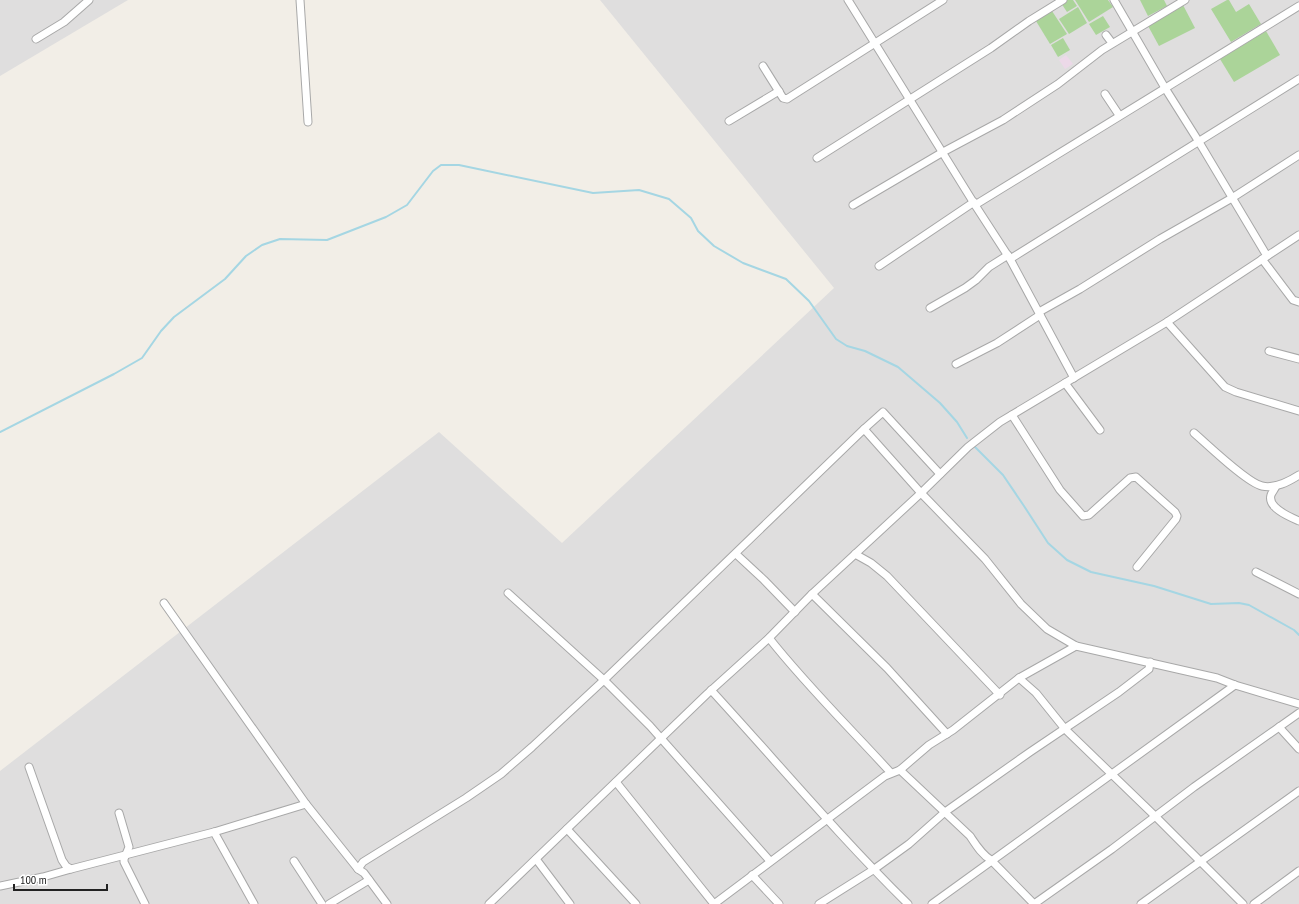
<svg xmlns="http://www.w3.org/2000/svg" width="1299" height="904" viewBox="0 0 1299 904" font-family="'PT Sans Narrow',sans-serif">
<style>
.residential{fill:#dfdede}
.industrial{fill:#ecd9e8}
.forest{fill:#abd499}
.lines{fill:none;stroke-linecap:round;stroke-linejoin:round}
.stream{stroke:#a5d6e3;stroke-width:2}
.minor-casing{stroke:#a8a8a8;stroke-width:9}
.minor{stroke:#fff;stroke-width:7}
</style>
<rect width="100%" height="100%" fill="#f2eee7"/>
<g class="residential">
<polygon points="0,0 128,0 0,76"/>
<polygon points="600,0 1299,0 1299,904 0,904 0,771 439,432 562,543 834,288"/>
</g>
<polygon class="industrial" points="1066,55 1073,64 1065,69 1059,60"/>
<g class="forest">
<polygon points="1067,0 1073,0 1077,6 1067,12 1061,3"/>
<polygon points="1075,0 1108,0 1113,7 1089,22"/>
<polygon points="1140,0 1164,0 1167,6 1148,16"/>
<polygon points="1227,0 1229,0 1236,12 1249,4 1261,24 1231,42 1211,9"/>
<polygon points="1183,5 1195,28 1159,46 1147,24"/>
<polygon points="1078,7 1087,23 1069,34 1059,19"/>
<polygon points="1052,11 1067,34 1050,44 1036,21"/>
<polygon points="1103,16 1110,27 1096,35 1089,24"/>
<polygon points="1266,31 1280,55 1234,82 1220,59"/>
<polygon points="1063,38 1070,50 1058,57 1051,45"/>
</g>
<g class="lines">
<g class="stream">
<polyline points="0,432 114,374 142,358 161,331 174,317 225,279 246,256 262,245 280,239 327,240 386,217 407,205 433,171 441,165 459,165 593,193 639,190 669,199 691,218 698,231 714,246 743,263 786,279 809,301 836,339 847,346 865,351 898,367 940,403 957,422 967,438"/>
<polyline points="975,447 1003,475 1024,506 1048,543 1067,560 1091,572 1154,586 1211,604 1239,603 1249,605 1294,630 1299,635"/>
</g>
<defs>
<g id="minor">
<polyline points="300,0 308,122"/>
<polyline points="848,0 975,205 1010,259 1074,378"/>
<polyline points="1114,0 1165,88 1199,142 1267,256"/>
<polyline points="1106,35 1112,43"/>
<polyline points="36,39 64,22 89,0"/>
<polyline points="763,66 783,98 787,99 790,97 943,0"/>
<polyline points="1105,94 1119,115"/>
<polyline points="729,121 779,91"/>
<polyline points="817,158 991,48 1029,21 1063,0"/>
<polyline points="853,205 943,152 1003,120 1058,84 1102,50 1185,0"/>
<polyline points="975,205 1299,6"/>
<polyline points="1010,259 1299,79"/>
<polyline points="1262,259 1293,300 1299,302"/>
<polyline points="879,266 974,202"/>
<polyline points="930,308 965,288 976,280 989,267 1008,255"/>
<polyline points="1039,312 1080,289 1160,239 1232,198 1299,155"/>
<polyline points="1167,322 1225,387 1236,392 1299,411"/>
<polyline points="1269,351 1299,359"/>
<polyline points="956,364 997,343 1040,315"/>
<polyline points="1065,383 1100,430"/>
<polyline points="1012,415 1060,490 1083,516 1089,515 1130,478 1136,477 1175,512 1177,516 1176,519 1137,567"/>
<polyline points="864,429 883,412 940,474"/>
<path d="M 1194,433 C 1207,444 1247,483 1262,486 C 1275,489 1288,482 1299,475"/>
<path d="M 1276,486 C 1275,489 1272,492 1271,495 C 1267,508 1290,517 1299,521"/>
<polyline points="736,554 764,580 795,612"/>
<polyline points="855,554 871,563 887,576 1000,695"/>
<polyline points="1256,572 1299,594"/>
<polyline points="508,593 604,680 650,726 770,861"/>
<polyline points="812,594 887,668 947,734"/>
<polyline points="164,603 306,804 358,869"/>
<path d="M 769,638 C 806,685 850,728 891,773"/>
<polyline points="1019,678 1036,693 1065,729 1155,816 1243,904"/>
<path d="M 711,690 C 777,762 839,836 908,904"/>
<polyline points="1279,727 1299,749"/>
<polyline points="29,767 62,860 66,866 71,869 214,832 306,804"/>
<path d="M 900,770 L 970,836 C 976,845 982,855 991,860 L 1034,904"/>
<polyline points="616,782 714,904"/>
<polyline points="119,813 129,847 124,859 124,862 145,904"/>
<polyline points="567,829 636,904"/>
<polyline points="214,832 254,904"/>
<polyline points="536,859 570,904"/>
<polyline points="294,861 322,904"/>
<polyline points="752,875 779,904"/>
<polyline points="0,886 43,877 71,869"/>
<polyline points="329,904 369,880"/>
<polyline points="387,904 364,873 358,869 363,862 466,798 501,774 532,747 604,680 864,429 921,493 985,559 1021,604 1047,629 1076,646 1217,678 1235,685 1299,704"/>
<polyline points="489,904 707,694 769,638 812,594 921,493 968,447 1000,422 1167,322 1299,235"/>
<polyline points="714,904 885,776 900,770 929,745 953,730 1019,678 1076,646"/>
<polyline points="819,904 873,870 909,844 945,812 1030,752 1119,692 1149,669 1150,662"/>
<polyline points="932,904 1235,685"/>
<polyline points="1034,904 1112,849 1194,787 1299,713"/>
<polyline points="1141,904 1299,791"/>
<polyline points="1254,904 1299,871"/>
</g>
</defs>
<use href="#minor" class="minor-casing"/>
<use href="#minor" class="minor"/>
</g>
<path d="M14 884v6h93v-6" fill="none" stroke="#212121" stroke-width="2"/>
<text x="20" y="884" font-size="12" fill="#212121" stroke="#ffffff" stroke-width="3" paint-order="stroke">100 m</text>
</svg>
